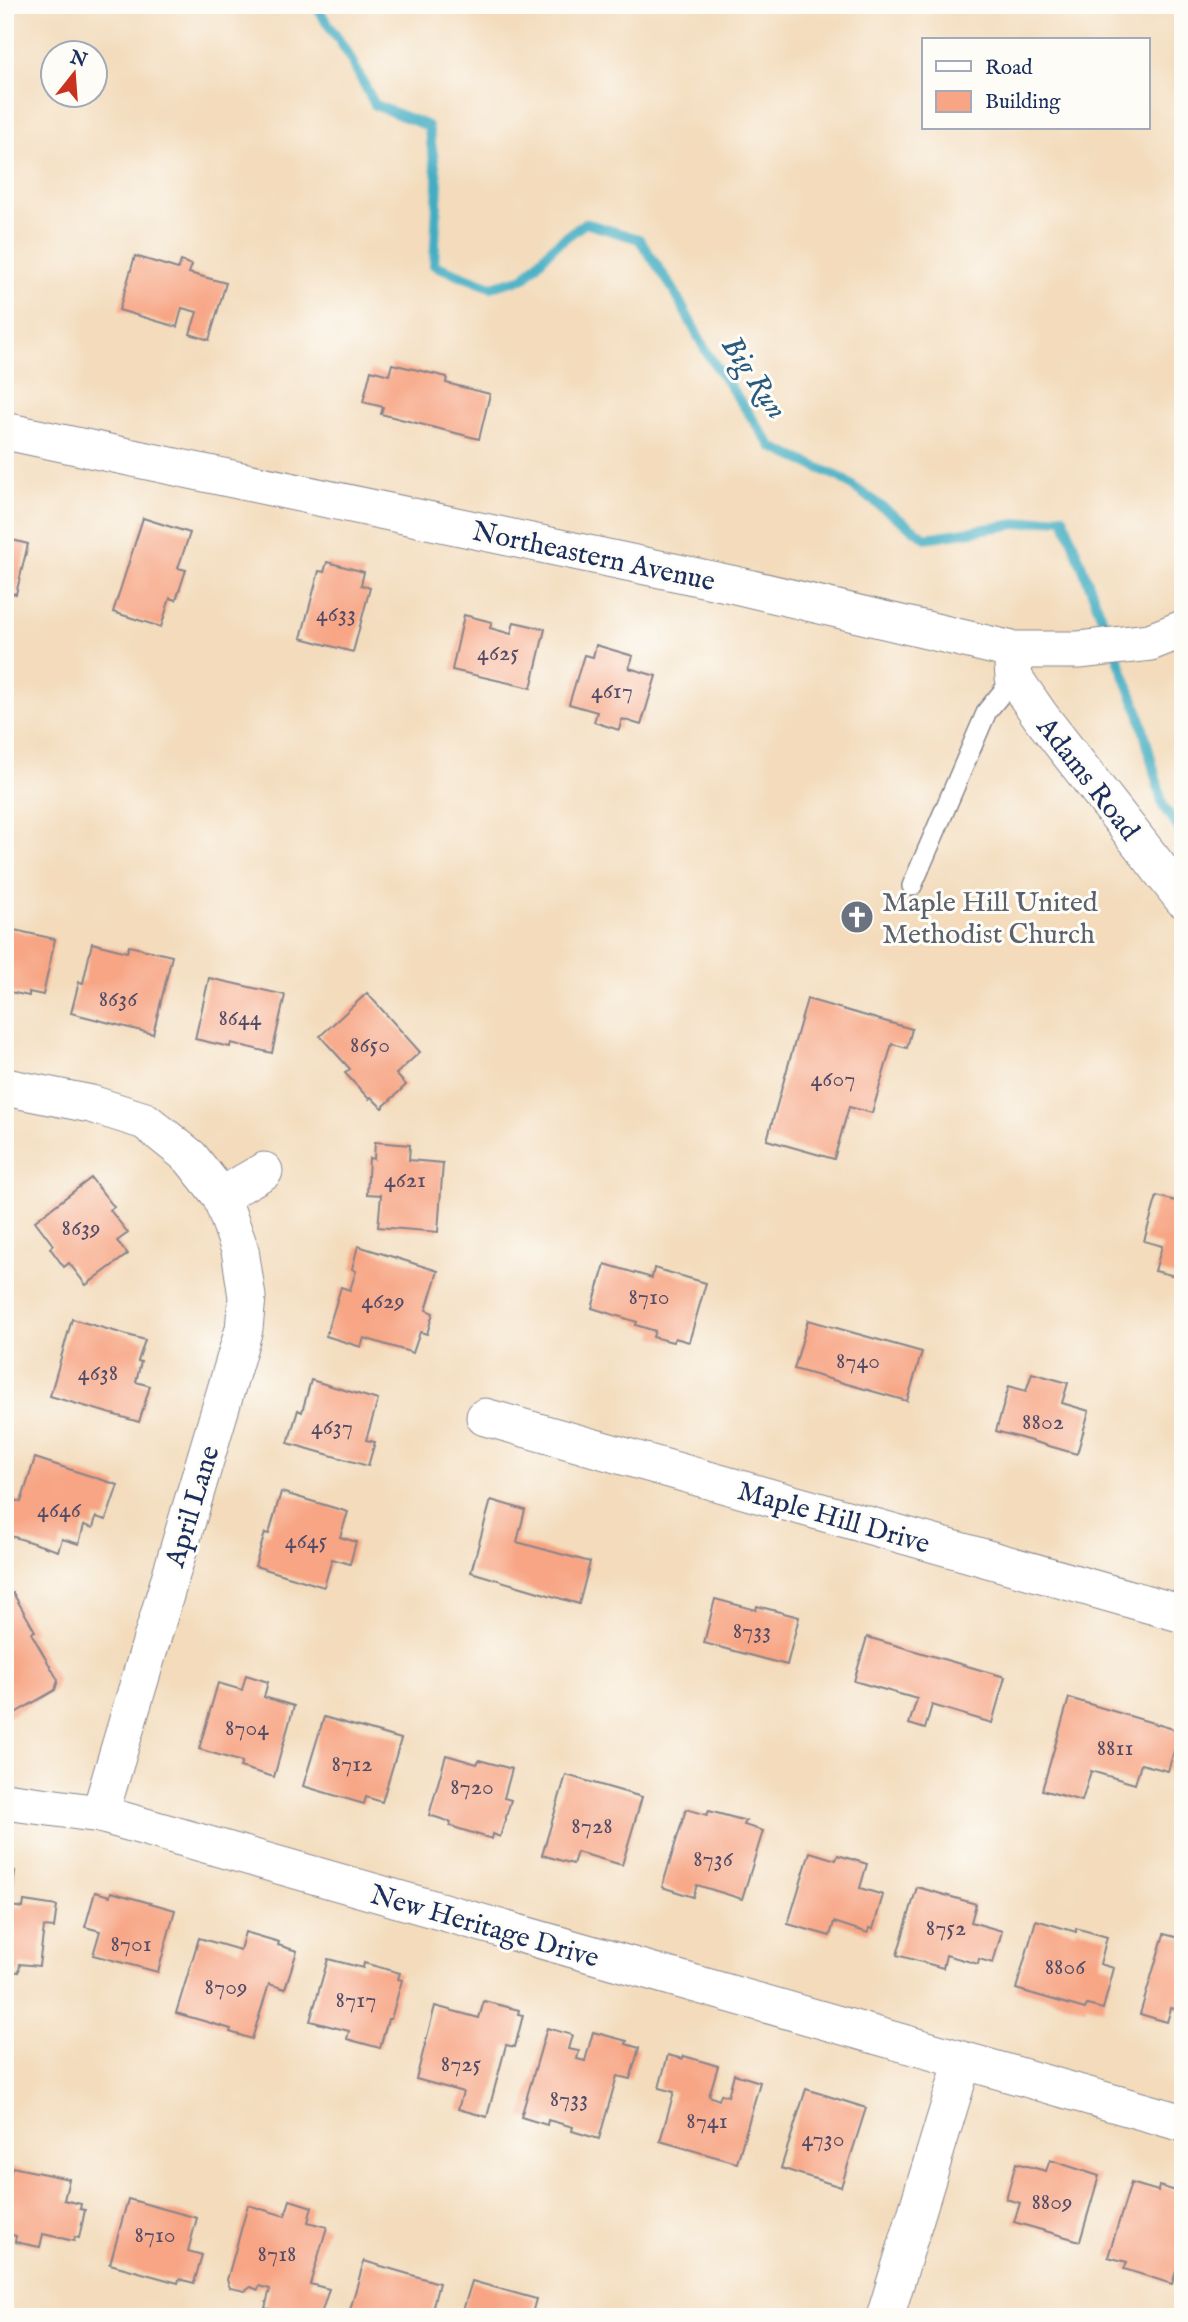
<svg xmlns="http://www.w3.org/2000/svg" width="1188" height="2322" viewBox="0 0 1188 2322" font-family="'IM FELL English',serif">
<style>
.lines{fill:none;stroke-linecap:round;stroke-linejoin:round}
.stream{stroke:#43adc2;stroke-width:10}
.building{fill:#f7a584}
.lane-casing{stroke:#87858c;stroke-width:22}
.street-casing{stroke:#87858c;stroke-width:39}
.lane{stroke:#fff;stroke-width:19}
.street{stroke:#fff;stroke-width:37}
.labels{text-anchor:middle;stroke-width:6;stroke-linejoin:round;paint-order:stroke}
.number-label{font-size:24px;fill:#524c68}
.street-label{font-size:28px;fill:#1b2f5e;stroke:#fdfcf7}
.worship-label{font-size:28px;fill:#5b616d;stroke:#fdfcf7;text-anchor:start}
.water-label{font-size:30px;font-style:italic;fill:#295b81;stroke:#fdfcf7}
</style>
<rect width="100%" height="100%" fill="#fdfcf7"/>
<filter id="ink" filterUnits="userSpaceOnUse"><feTurbulence type="fractalNoise" baseFrequency=".0143" numOctaves="2"/><feDisplacementMap in="SourceGraphic" scale="14" xChannelSelector="R" yChannelSelector="G"/><feConvolveMatrix kernelMatrix="1 2 1 2 8 2 1 2 1" color-interpolation-filters="sRGB"/></filter>
<filter id="wash" filterUnits="userSpaceOnUse"><feTurbulence type="fractalNoise" baseFrequency=".00686" numOctaves="4" result="noise"/><feDisplacementMap in="SourceGraphic" scale="28" xChannelSelector="R" yChannelSelector="G"/><feGaussianBlur stdDeviation="1.57" result="paint"/><feColorMatrix in="noise" values="0 0 0 0 0 0 0 0 0 0 0 0 0 0 0 0 0 1.4 0 .05"/><feComposite in="paint" operator="in"/></filter>
<g filter="url(#wash)">
<rect width="100%" height="100%" fill="#f3dbbb"/>
<g class="lines">
<polyline class="stream" points="315,5 347,52 375,105 428,126 438,183 434,265 491,287 524,278 553,247 585,223 639,239 673,289 707,353 772,447 841,478 926,538 1063,517 1140,716 1163,806 1183,835"/>
</g>
<g id="blocks">
<g class="building">
<polygon points="135,256 178,269 181,261 192,265 189,273 226,283 209,340 190,334 197,312 182,308 177,327 119,310"/>
<polygon points="392,364 447,377 446,383 490,394 479,439 381,414 383,407 363,402 371,370 389,375"/>
<polygon points="143,518 190,533 178,568 186,570 176,600 170,598 161,627 113,612"/>
<polygon points="5,538 28,544 16,594 5,592"/>
<polygon points="327,562 364,572 361,585 370,588 353,652 301,638 319,571 324,572"/>
<polygon points="464,615 492,622 490,628 511,634 514,622 545,629 531,688 452,670"/>
<polygon points="596,645 633,656 629,668 656,676 641,725 622,719 619,730 594,722 597,712 569,704 584,655 593,657"/>
<polygon points="5,928 55,939 43,995 29,992 29,996 5,991"/>
<polygon points="92,943 127,952 129,946 172,956 153,1034 71,1013 79,982 83,983"/>
<polygon points="209,978 285,995 272,1053 231,1043 230,1047 195,1039"/>
<polygon points="367,993 420,1052 396,1074 406,1085 382,1108 371,1097 369,1099 345,1073 350,1069 320,1036"/>
<polygon points="807,999 912,1029 907,1048 892,1044 872,1113 849,1107 834,1159 767,1140"/>
<polygon points="375,1142 410,1145 409,1160 443,1163 438,1232 378,1227 381,1195 367,1194 369,1158 374,1159"/>
<polygon points="91,1178 114,1207 110,1210 128,1233 117,1241 128,1254 86,1285 69,1263 64,1267 50,1248 53,1245 35,1221"/>
<polygon points="1157,1196 1183,1203 1183,1278 1155,1271 1162,1246 1144,1241"/>
<polygon points="358,1246 438,1271 426,1310 433,1313 427,1334 420,1332 413,1353 364,1338 361,1347 326,1336 341,1287 350,1290 356,1271 352,1269"/>
<polygon points="605,1264 652,1278 654,1268 706,1283 689,1342 675,1338 673,1342 653,1337 655,1331 636,1325 637,1322 592,1308"/>
<polygon points="72,1319 145,1340 138,1361 141,1362 136,1382 150,1386 139,1422 50,1396"/>
<polygon points="808,1320 922,1352 907,1401 794,1369"/>
<polygon points="1032,1373 1068,1383 1062,1403 1089,1411 1077,1454 996,1431 1009,1386 1026,1391"/>
<polygon points="311,1380 378,1400 366,1440 375,1442 368,1466 288,1443 298,1410 302,1412"/>
<polygon points="35,1458 118,1485 106,1520 96,1517 93,1528 84,1525 79,1544 62,1539 58,1551 5,1534 5,1519 11,1499 21,1502"/>
<polygon points="281,1492 348,1512 340,1537 356,1542 350,1564 332,1559 324,1587 255,1566 265,1533 269,1534"/>
<polygon points="491,1500 525,1510 517,1542 590,1562 579,1604 471,1572"/>
<polygon points="13,1593 35,1631 31,1633 58,1680 55,1690 8,1717 5,1711 5,1598"/>
<polygon points="715,1599 756,1610 757,1606 799,1617 787,1665 704,1643"/>
<polygon points="867,1637 1005,1677 992,1723 932,1705 925,1729 909,1724 917,1699 854,1681"/>
<polygon points="246,1675 268,1682 264,1697 294,1706 274,1777 240,1767 242,1762 199,1749 218,1683 242,1690"/>
<polygon points="1069,1698 1180,1731 1168,1771 1141,1764 1135,1784 1091,1771 1082,1801 1042,1790"/>
<polygon points="324,1717 401,1739 382,1802 366,1797 364,1804 303,1786"/>
<polygon points="446,1755 477,1764 479,1760 512,1769 504,1798 511,1800 500,1837 493,1834 492,1839 450,1826 451,1822 429,1815"/>
<polygon points="566,1775 642,1797 622,1865 577,1852 573,1864 542,1855"/>
<polygon points="686,1809 707,1815 709,1811 746,1821 744,1825 763,1831 742,1899 697,1885 693,1897 662,1887"/>
<polygon points="810,1852 836,1860 838,1855 867,1864 860,1888 883,1895 873,1929 869,1928 868,1933 834,1922 830,1936 788,1924"/>
<polygon points="5,1870 15,1871 11,1906 23,1908 24,1901 57,1906 54,1928 44,1927 39,1966 20,1964 19,1972 5,1970"/>
<polygon points="917,1887 976,1904 971,1922 1002,1931 993,1963 979,1959 978,1964 946,1955 943,1968 897,1955"/>
<polygon points="95,1892 110,1896 111,1892 175,1910 158,1972 93,1955 100,1931 85,1927"/>
<polygon points="1036,1920 1076,1932 1076,1928 1107,1937 1100,1964 1114,1968 1103,2009 1087,2005 1085,2009 1016,1989"/>
<polygon points="245,1932 279,1942 278,1945 297,1951 285,1989 269,1984 252,2039 230,2032 231,2029 176,2013 199,1938 240,1950"/>
<polygon points="1164,1934 1183,1939 1183,2011 1171,2008 1167,2022 1140,2014"/>
<polygon points="328,1959 363,1968 364,1963 400,1973 398,1979 402,1980 391,2019 388,2019 380,2048 347,2039 349,2031 310,2021"/>
<polygon points="484,2001 519,2010 518,2014 523,2015 515,2047 506,2045 487,2117 458,2109 463,2092 416,2079 435,2006 479,2018"/>
<polygon points="547,2028 572,2035 568,2049 579,2051 577,2059 585,2061 593,2032 627,2041 626,2044 639,2048 630,2079 617,2076 599,2139 572,2131 573,2127 548,2120 547,2125 521,2117"/>
<polygon points="668,2055 683,2059 684,2056 718,2066 709,2096 719,2100 721,2094 728,2096 734,2074 760,2082 737,2163 660,2141 674,2092 659,2088"/>
<polygon points="806,2089 866,2108 841,2187 781,2168"/>
<polygon points="1050,2160 1099,2176 1080,2241 1014,2222 1020,2203 1006,2199 1016,2163 1046,2171"/>
<polygon points="12,2167 69,2179 64,2200 81,2204 80,2209 85,2210 79,2238 75,2237 74,2241 43,2234 40,2247 15,2242 16,2236 5,2233 5,2196"/>
<polygon points="1131,2183 1158,2191 1159,2186 1183,2193 1183,2249 1172,2284 1124,2269 1127,2262 1108,2257"/>
<polygon points="128,2199 197,2218 188,2251 202,2255 194,2283 179,2279 178,2283 110,2264"/>
<polygon points="290,2200 312,2207 308,2222 327,2227 310,2284 329,2289 320,2317 294,2317 265,2308 270,2289 259,2286 258,2290 251,2287 245,2291 230,2288 227,2280 248,2205 285,2216"/>
<polygon points="364,2261 439,2283 430,2317 348,2317"/>
<polygon points="472,2281 536,2299 531,2317 461,2317"/>
</g>
</g>
</g>
<g filter="url(#ink)">
<use href="#blocks" fill-opacity="0" stroke="#87858c" stroke-width="2"/>
<g class="lines">
<defs>
<polyline id="lane" points="912,886 987,711 1014,678"/>
<g id="street">
<polyline points="5,431 731,584 1012,650 1079,650 1150,642 1183,629"/>
<polyline points="1012,650 1014,678 1041,717 1183,899"/>
<polyline points="5,1087 91,1104 145,1121 190,1157 221,1196 240,1250 247,1297 244,1329 100,1814"/>
<polyline points="221,1196 264,1171"/>
<polyline points="485,1417 1183,1614"/>
<polyline points="5,1801 100,1814 1183,2123"/>
<polyline points="885,2317 963,2061"/>
</g>
</defs>
<use href="#lane" class="lane-casing"/>
<use href="#street" class="street-casing"/>
<use href="#lane" class="lane"/>
<use href="#street" class="street"/>
</g>
</g>
<defs>
<symbol id="church-disc" viewBox="-11 -11 22 22"><circle r="9.5" fill="#6b7280" stroke="#fdfcf7"/><path d="M-1.2-6h2.4v3.5h3.3v2.4h-3.3V6h-2.4V-.1h-3.3v-2.4h3.3Z" fill="#fff"/></symbol>
</defs>
<g fill-rule="evenodd">
<use href="#church-disc" x="838" y="898" width="38" height="38"/>
</g>
<g class="labels">
<g class="number-label">
<text x="336" y="621">4633</text>
<text x="498" y="660">4625</text>
<text x="612" y="698">4617</text>
<text x="118" y="1006">8636</text>
<text x="240" y="1025">8644</text>
<text x="370" y="1052">8650</text>
<text x="833" y="1086">4607</text>
<text x="405" y="1187">4621</text>
<text x="81" y="1235">8639</text>
<text x="649" y="1304">8710</text>
<text x="383" y="1308">4629</text>
<text x="858" y="1368">8740</text>
<text x="98" y="1380">4638</text>
<text x="1043" y="1429">8802</text>
<text x="332" y="1434">4637</text>
<text x="59" y="1517">4646</text>
<text x="306" y="1548">4645</text>
<text x="752" y="1638">8733</text>
<text x="247" y="1735">8704</text>
<text x="1115" y="1755">8811</text>
<text x="352" y="1771">8712</text>
<text x="472" y="1794">8720</text>
<text x="592" y="1833">8728</text>
<text x="713" y="1866">8736</text>
<text x="946" y="1935">8752</text>
<text x="131" y="1951">8701</text>
<text x="1065" y="1974">8806</text>
<text x="226" y="1994">8709</text>
<text x="356" y="2007">8717</text>
<text x="461" y="2071">8725</text>
<text x="569" y="2106">8733</text>
<text x="707" y="2128">8741</text>
<text x="823" y="2146">4730</text>
<text x="1052" y="2209">8809</text>
<text x="155" y="2242">8710</text>
<text x="277" y="2261">8718</text>
</g>
<g class="street-label">
<text transform="translate(594 555) rotate(12)" y="10">Northeastern Avenue</text>
<text transform="translate(1089 778) rotate(52)" y="10">Adams Road</text>
<text transform="translate(191 1506) rotate(-73)" y="10">April Lane</text>
<text transform="translate(834 1516) rotate(16)" y="10">Maple Hill Drive</text>
<text transform="translate(485 1925) rotate(16)" y="10">New Heritage Drive</text>
</g>
<g class="worship-label">
<text x="882" y="911">Maple Hill United<tspan x="882" dy="32">Methodist Church</tspan></text>
</g>
<g class="water-label">
<text transform="translate(755 377) rotate(56)" y="10">Big Run</text>
</g>
</g>
<rect width="1188" height="2322" fill="none" stroke="#fdfcf7" stroke-width="28"/>
<rect x="922" y="38" width="228" height="91" fill="#fdfcf7" stroke="#a3aaba" stroke-width="2"/>
<rect x="936" y="61" width="35" height="10" fill="#ffffff" stroke="#a3aaba" stroke-width="2"/>
<text x="985" y="74" font-size="21" fill="#1b2f5e">Road</text>
<rect x="936" y="91" width="35" height="21" fill="#f7a584" stroke="#a3aaba" stroke-width="2"/>
<text x="985" y="108" font-size="21" fill="#1b2f5e">Building</text>
<g transform="translate(74 74) rotate(17)"><circle r="33" fill="#fdfcf7" stroke="#a3aaba" stroke-width="2"/>
<path d="M0-5L12 26L0 18L-12 26Z" fill="#c8321e"/>
<text y="-10" font-size="19" font-weight="bold" text-anchor="middle" fill="#1b2f5e">N</text>
</g>
</svg>
